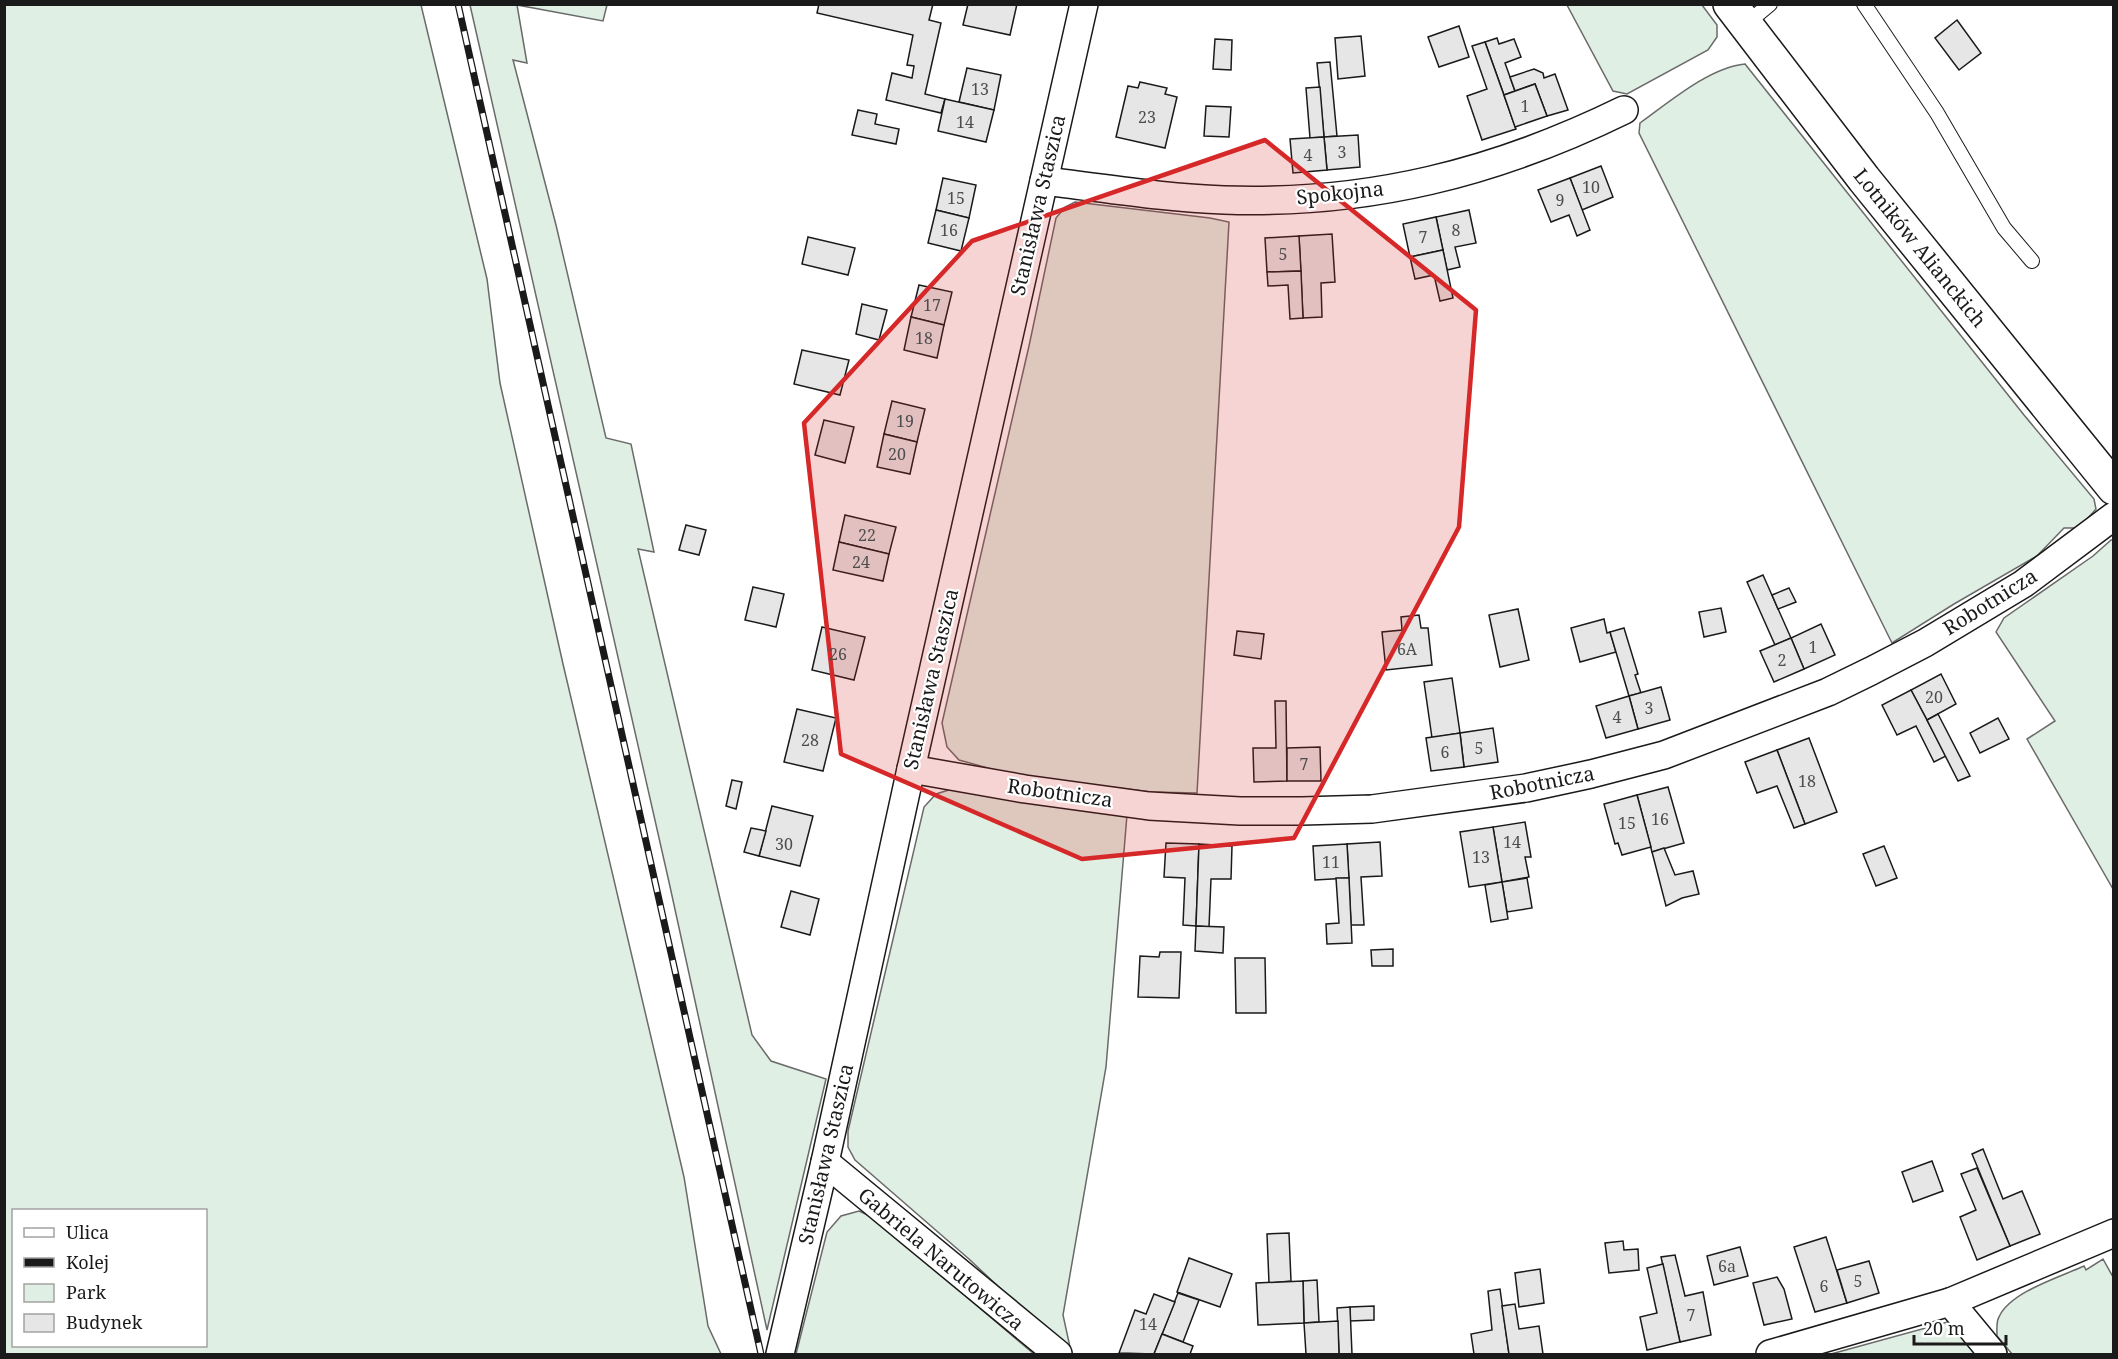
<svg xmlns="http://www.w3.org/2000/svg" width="2118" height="1359" viewBox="0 0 2118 1359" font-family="'Noto Serif',serif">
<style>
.green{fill:#e0efe3;stroke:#6a6a6a;stroke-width:1.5;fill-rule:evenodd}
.building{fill:#e6e6e6;stroke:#1a1a1a;stroke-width:1.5}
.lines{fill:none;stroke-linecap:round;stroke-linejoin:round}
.service-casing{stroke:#1a1a1a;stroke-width:16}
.minor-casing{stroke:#1a1a1a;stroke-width:30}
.secondary-casing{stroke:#1a1a1a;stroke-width:36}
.service{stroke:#fff;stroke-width:14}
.minor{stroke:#fff;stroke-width:27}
.secondary{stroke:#fff;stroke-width:33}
.rail-casing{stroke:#1a1a1a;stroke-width:7}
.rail{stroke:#fff;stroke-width:4.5;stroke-dasharray:14;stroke-linecap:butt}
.marked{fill:#d62828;fill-opacity:0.2;stroke:#d62828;stroke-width:4.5;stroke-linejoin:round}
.labels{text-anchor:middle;stroke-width:4.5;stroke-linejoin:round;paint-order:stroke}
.number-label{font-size:16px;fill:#4d4d4d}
.street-label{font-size:20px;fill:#1a1a1a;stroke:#fff}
</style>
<rect width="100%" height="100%" fill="#fff"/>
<g class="green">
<path d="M 5,4 L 421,5 L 487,279 L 500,383 L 563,664 L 684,1177 L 708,1326 L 721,1354 L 5,1354 ZM 14,1210 L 206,1210 L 206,1346 L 14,1346 Z"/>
<polygon points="470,5 607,5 603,21 517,5 527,63 513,60 556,225 606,438 631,444 654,552 638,549 752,1035 771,1061 826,1079 767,1330 669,882"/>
<polygon points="1567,5 1702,5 1717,25 1717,37 1708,50 1627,94 1613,91"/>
<path d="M 1745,64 L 2024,415 L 2094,499 L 2096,509 L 2079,528 L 2064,528 L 2037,556 L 1954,604 L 1892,643 L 1639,133 L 1640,123 C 1668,103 1710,67 1745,64 Z"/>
<polygon points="1075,202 1210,218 1229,222 1197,793 1151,792 1013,775 959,760 947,747 942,723 1029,346 1056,218 1065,207"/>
<polygon points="2111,540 2113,540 2113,889 2027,739 2055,721 1996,632 2004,618 2093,556"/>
<polygon points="955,788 1127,815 1106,1067 1063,1315 1070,1347 1019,1306 969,1259 855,1160 848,1147 848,1131 924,807 936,794"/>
<polygon points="859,1211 874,1218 1034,1354 796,1354 827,1232 841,1216"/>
<path d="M 2103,1259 L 2113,1277 L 2113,1354 L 2012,1354 L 1997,1336 C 1997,1330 1996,1322 1999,1317 C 2010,1292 2060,1277 2084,1266 L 2086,1270 Z"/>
<polygon points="1951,1321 1977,1354 1831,1354"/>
</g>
<g class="building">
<polygon points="819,4 933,4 929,20 941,23 925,94 945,99 941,113 886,100 892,73 912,78 914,66 907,65 913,35 817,13"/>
<polygon points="968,4 1017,4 1010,35 963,25"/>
<polygon points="1957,20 1981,53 1959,70 1935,38"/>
<polygon points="1459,26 1469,57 1439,67 1428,37"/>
<polygon points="1361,36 1365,76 1338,79 1335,38"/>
<polygon points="1497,38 1499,44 1514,39 1521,57 1505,63 1515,91 1504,95 1485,42"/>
<polygon points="1215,39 1232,40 1231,70 1213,69"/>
<polygon points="1485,42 1516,129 1482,140 1467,96 1487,89 1472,46"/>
<polygon points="1330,62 1337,136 1324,137 1317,63"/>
<polygon points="967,68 1001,75 994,110 959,102"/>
<polygon points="1534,69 1543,73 1544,78 1555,74 1568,110 1547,116 1535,84 1515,91 1510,77"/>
<polygon points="1140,82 1167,88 1165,94 1177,97 1165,148 1116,137 1128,86 1138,88"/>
<polygon points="1535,84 1547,116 1515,127 1504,95"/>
<polygon points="1320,87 1324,137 1310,138 1306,88"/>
<polygon points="945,99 994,110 986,142 938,131"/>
<polygon points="1206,106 1231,107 1229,137 1204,136"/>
<polygon points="858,110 877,114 875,124 899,129 896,144 852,135"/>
<polygon points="1358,135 1360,167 1327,170 1324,137"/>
<polygon points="1324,137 1327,170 1293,173 1290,139"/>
<polygon points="1601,166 1613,197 1582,210 1570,178"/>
<polygon points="943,178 976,185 969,218 936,210"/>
<polygon points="1570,178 1590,230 1577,236 1569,215 1551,222 1538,190"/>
<polygon points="936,210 969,218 961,251 928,243"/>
<polygon points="1469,210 1476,243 1455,247 1460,267 1447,270 1436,217"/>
<polygon points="1436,217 1443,250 1410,257 1403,224"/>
<polygon points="1332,234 1335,282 1321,283 1322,317 1303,318 1299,236"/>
<polygon points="1299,236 1301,271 1267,272 1265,238"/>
<polygon points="808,237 855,248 848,275 802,264"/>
<polygon points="1443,250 1453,298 1440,301 1434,275 1415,279 1410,257"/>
<polygon points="1301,271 1303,318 1290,319 1288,285 1268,286 1267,272"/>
<polygon points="919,285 952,292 944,325 911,317"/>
<polygon points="862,304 887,310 879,340 856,334"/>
<polygon points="911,317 944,325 937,358 904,350"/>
<polygon points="802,350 849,360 840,395 794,384"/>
<polygon points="892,401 925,409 917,442 884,434"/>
<polygon points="824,420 854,427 845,463 815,455"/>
<polygon points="884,434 917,442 910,474 877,467"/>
<polygon points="845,515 896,527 889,554 839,542"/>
<polygon points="686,525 706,530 699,555 679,550"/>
<polygon points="839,542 889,554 883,581 833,570"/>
<polygon points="1763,575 1791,638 1775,645 1747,582"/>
<polygon points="753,587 784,594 776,627 745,620"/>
<polygon points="1789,588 1796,602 1778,609 1772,595"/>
<polygon points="1721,608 1726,632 1704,637 1699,612"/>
<polygon points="1518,609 1529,660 1500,667 1489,615"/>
<polygon points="1419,615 1421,628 1428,628 1432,665 1386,670 1382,632 1402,630 1401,617"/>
<polygon points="1604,619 1607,633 1610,632 1616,652 1580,662 1571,628"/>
<polygon points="1821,624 1835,655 1804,669 1791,638"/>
<polygon points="822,627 865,637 854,680 812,670"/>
<polygon points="1624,628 1638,674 1635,675 1641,693 1629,696 1610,632"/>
<polygon points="1237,631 1264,634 1261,659 1234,655"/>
<polygon points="1791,638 1804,669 1774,682 1760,651"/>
<polygon points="1941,674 1956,704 1927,720 1911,690"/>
<polygon points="1452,678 1460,733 1432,738 1424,682"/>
<polygon points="1661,687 1670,720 1638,729 1629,696"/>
<polygon points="1911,690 1946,756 1934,762 1916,726 1897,735 1882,705"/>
<polygon points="1629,696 1638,729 1606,738 1596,706"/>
<polygon points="1275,701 1286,701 1287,781 1254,782 1253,748 1276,748"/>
<polygon points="797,709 836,718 823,771 784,762"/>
<polygon points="1938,714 1970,776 1958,781 1927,720"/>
<polygon points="1998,718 2009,739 1980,753 1970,733"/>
<polygon points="1493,728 1498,762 1464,767 1460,733"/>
<polygon points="1460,733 1464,767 1431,771 1426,738"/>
<polygon points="1809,738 1837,812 1805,824 1777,750"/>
<polygon points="1320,747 1321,781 1287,781 1287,748"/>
<polygon points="1777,750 1805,824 1794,828 1777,786 1757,793 1745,762"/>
<polygon points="732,780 742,782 736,809 726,806"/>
<polygon points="1668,787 1684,843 1652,852 1637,795"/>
<polygon points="1637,795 1651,847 1622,855 1618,843 1615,844 1604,804"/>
<polygon points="772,806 813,816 800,866 759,856"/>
<polygon points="1525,822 1531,857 1525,857 1529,877 1502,882 1493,827"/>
<polygon points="1493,827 1502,882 1469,887 1460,832"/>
<polygon points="751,828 766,831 759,856 744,852"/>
<polygon points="1380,842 1382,876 1361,877 1364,925 1351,925 1347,844"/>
<polygon points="1166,843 1199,844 1196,926 1183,925 1185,878 1164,877"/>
<polygon points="1199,844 1232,846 1231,879 1211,879 1209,927 1196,926"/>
<polygon points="1347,844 1349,878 1315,880 1313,846"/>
<polygon points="1884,846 1897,878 1876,886 1863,854"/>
<polygon points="1664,848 1675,875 1693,871 1699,894 1682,898 1666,906 1652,852"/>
<polygon points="1336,878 1349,878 1352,943 1327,944 1326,924 1339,923"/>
<polygon points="1527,878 1532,908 1507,912 1502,882"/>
<polygon points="1502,882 1508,919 1491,922 1485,885"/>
<polygon points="791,891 819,899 810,935 781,927"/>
<polygon points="1196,926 1224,927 1223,953 1195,951"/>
<polygon points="1393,949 1393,966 1372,966 1371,950"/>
<polygon points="1160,952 1181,952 1179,998 1138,997 1140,956 1159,957"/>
<polygon points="1235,958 1265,958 1266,1013 1236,1013"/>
<polygon points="1983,1149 2003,1199 2022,1191 2040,1234 2010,1246 1972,1154"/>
<polygon points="1932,1161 1943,1191 1913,1202 1902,1172"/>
<polygon points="1977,1168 2010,1246 1977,1260 1960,1217 1976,1210 1961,1174"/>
<polygon points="1289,1233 1291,1281 1269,1283 1267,1234"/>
<polygon points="1826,1237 1847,1303 1815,1312 1794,1247"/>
<polygon points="1623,1241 1624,1250 1638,1249 1639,1270 1609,1273 1605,1243"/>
<polygon points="1740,1247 1748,1276 1714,1285 1707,1256"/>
<polygon points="1675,1255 1685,1296 1703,1292 1711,1335 1680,1342 1661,1257"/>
<polygon points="1189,1258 1232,1274 1220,1307 1177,1292"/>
<polygon points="1869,1261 1879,1293 1847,1303 1837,1270"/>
<polygon points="1663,1264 1680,1342 1647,1350 1640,1317 1657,1313 1647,1268"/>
<polygon points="1540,1269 1544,1303 1519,1307 1515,1273"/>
<polygon points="1777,1277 1784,1289 1792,1319 1764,1325 1753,1283"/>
<polygon points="1317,1280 1319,1322 1304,1323 1303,1281"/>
<polygon points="1303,1281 1304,1323 1258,1325 1256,1283"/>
<polygon points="1500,1289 1509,1354 1474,1354 1471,1334 1492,1330 1488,1291"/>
<polygon points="1178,1293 1199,1300 1183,1342 1162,1334"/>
<polygon points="1154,1294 1175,1302 1154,1354 1119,1353 1135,1310 1146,1314"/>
<polygon points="1515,1304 1519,1329 1539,1326 1543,1354 1509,1354 1502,1306"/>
<polygon points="1374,1306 1374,1320 1350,1321 1350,1307"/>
<polygon points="1350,1307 1352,1354 1339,1354 1337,1308"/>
<polygon points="1338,1321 1339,1354 1306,1354 1304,1323"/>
<polygon points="1162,1334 1193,1346 1190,1354 1154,1354"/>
</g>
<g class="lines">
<defs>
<g id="service">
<polyline points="1864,4 1937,113 2004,228 2032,261"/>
<polyline points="1746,24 1770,4"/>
</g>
<g id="minor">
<path d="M 1044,181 C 1104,188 1164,198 1224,200 C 1368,205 1495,173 1624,110"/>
<polyline points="911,769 1025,789 1149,806 1240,811 1302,811 1372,809 1526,788 1591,774 1664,755 1828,692 1871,671 1925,643 2023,584 2114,516"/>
<polyline points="825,1162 1058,1354"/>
<polyline points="1950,1302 1993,1354"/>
<polyline points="780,1354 825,1162 911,769 1084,4"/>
<polyline points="1770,1354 1950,1302 2114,1233"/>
</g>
<polyline id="secondary" points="1730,4 1864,179 2114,488"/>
</defs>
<use href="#service" class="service-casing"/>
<use href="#minor" class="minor-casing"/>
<use href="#secondary" class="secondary-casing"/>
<use href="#service" class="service"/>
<use href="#minor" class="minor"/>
<use href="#secondary" class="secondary"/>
<defs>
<polyline id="rail" points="458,4 761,1354"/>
</defs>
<use href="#rail" class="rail-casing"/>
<use href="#rail" class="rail"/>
</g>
<path class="marked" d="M 1265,140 L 1476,310 L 1459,527 L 1294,838 L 1082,859 L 841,754 L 804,423 L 972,241 Z"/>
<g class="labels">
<g class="number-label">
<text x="980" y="95">13</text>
<text x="1525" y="112">1</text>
<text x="1147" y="123">23</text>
<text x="965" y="128">14</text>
<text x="1342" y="158">3</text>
<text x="1308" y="161">4</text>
<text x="1591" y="193">10</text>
<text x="956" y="204">15</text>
<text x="1560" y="206">9</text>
<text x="949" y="236">16</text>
<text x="1456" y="236">8</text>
<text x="1423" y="243">7</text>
<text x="1283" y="260">5</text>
<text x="932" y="311">17</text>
<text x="924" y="344">18</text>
<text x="905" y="427">19</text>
<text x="897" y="460">20</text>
<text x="867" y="541">22</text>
<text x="861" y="568">24</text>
<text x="1813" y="653">1</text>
<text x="1407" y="655">6A</text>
<text x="838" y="660">26</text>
<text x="1782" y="666">2</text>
<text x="1934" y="703">20</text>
<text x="1649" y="714">3</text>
<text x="1617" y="723">4</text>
<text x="810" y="746">28</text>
<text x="1479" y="754">5</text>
<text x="1445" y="758">6</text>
<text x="1304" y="770">7</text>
<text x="1807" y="787">18</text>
<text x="1660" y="825">16</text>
<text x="1627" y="829">15</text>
<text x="1512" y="848">14</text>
<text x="784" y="850">30</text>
<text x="1481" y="863">13</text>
<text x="1331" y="868">11</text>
<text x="1727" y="1272">6a</text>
<text x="1858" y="1287">5</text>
<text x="1824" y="1292">6</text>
<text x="1691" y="1321">7</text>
<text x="1148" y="1330">14</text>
</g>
<g class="street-label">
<text transform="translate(1340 193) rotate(-6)" y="7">Spokojna</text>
<text transform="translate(1038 205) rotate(-77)" y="7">Stanisława Staszica</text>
<text transform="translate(1920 248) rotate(51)" y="7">Lotników Alianckich</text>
<text transform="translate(1990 602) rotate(-32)" y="7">Robotnicza</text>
<text transform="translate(931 679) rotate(-77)" y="7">Stanisława Staszica</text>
<text transform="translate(1542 783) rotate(-11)" y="7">Robotnicza</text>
<text transform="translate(1060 793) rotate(8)" y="7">Robotnicza</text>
<text transform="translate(826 1154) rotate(-77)" y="7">Stanisława Staszica</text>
<text transform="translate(941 1259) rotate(40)" y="7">Gabriela Narutowicza</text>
</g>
</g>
<rect width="2118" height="1359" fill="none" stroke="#1a1a1a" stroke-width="12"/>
<rect x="12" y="1209" width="195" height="138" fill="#ffffff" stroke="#a3a3a3" stroke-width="1.5"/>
<rect x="24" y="1228" width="30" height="9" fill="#ffffff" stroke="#a3a3a3" stroke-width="1.5"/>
<text x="66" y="1239" font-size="18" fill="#1a1a1a">Ulica</text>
<rect x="24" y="1258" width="30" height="9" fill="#1a1a1a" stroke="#a3a3a3" stroke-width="1.5"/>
<text x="66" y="1269" font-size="18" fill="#1a1a1a">Kolej</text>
<rect x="24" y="1284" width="30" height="18" fill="#e0efe3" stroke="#a3a3a3" stroke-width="1.5"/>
<text x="66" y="1299" font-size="18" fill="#1a1a1a">Park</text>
<rect x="24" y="1314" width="30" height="18" fill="#e6e6e6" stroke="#a3a3a3" stroke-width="1.5"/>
<text x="66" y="1329" font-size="18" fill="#1a1a1a">Budynek</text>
<path d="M1914 1335v9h92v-9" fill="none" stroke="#1a1a1a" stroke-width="3"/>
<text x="1923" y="1335" font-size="18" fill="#1a1a1a" stroke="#ffffff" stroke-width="4.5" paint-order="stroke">20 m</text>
</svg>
